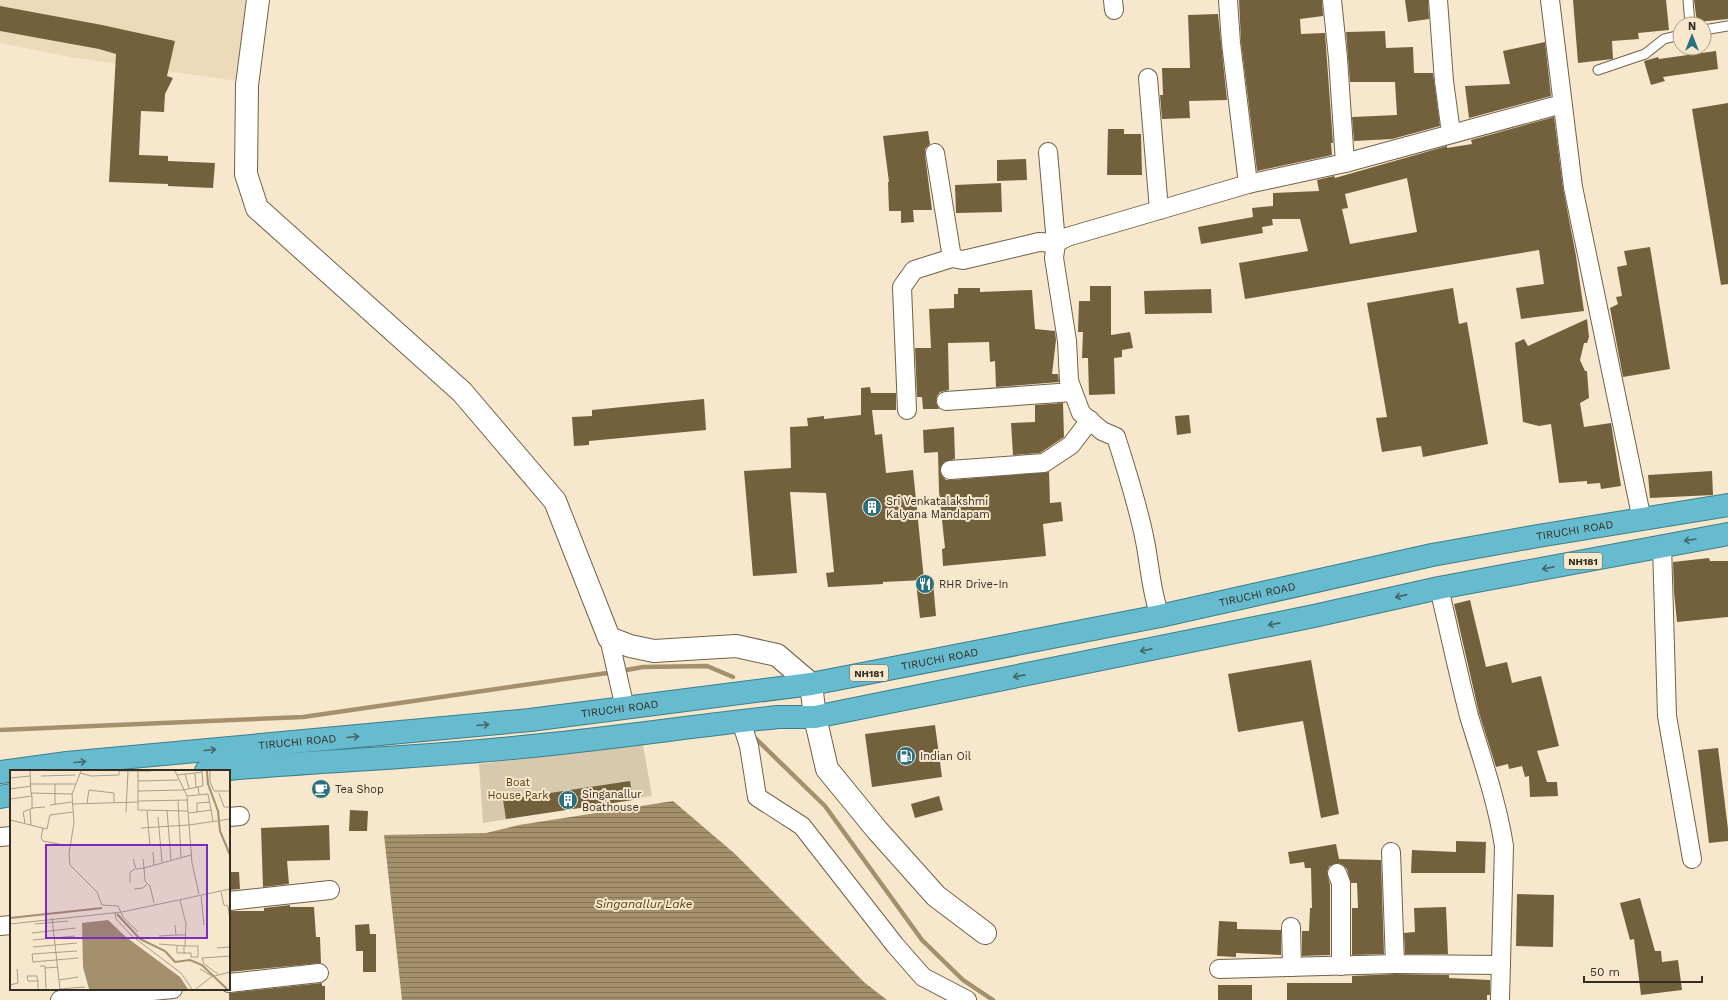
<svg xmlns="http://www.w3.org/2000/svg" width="1728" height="1000" viewBox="0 0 1728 1000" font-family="'Work Sans',sans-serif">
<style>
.built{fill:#eddaba}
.green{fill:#d8c9ae}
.water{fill:url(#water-rules)}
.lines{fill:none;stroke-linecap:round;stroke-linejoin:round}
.stream{stroke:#a4906c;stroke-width:4.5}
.building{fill:#73613e;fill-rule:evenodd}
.service-casing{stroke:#6f624a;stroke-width:11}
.minor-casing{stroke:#6f624a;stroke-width:20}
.tertiary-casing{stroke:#6f624a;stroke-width:24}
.trunk-casing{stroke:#3b7e8a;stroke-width:24}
.service{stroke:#fff;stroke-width:9}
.minor{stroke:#fff;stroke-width:18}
.tertiary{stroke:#fff;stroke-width:22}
.trunk{stroke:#66bbce;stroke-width:22}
.oneway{stroke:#476667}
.labels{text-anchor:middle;stroke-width:4;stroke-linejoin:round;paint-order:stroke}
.shield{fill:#f7e8cd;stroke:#6e6556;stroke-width:1}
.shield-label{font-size:10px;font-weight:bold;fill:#332d23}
.poi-label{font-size:11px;fill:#332d23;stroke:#f7e8cd;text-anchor:start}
.street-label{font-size:11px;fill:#332d23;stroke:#f7e8cd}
.park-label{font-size:11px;fill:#594315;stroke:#f7e8cd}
.water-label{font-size:12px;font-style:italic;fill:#553f10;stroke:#f7e8cd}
.inset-river{fill:none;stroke:#a4906c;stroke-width:2}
.inset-road{fill:none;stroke:#a99d89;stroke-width:1}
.view{fill:#7b2cbf;fill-opacity:0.15;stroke:#7b2cbf;stroke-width:2}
.inset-edge{fill:none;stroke:#332d23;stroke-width:2}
</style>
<defs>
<pattern id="water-rules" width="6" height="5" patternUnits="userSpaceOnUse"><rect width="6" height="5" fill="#a4906c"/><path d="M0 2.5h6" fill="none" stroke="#867658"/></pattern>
</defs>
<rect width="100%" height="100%" fill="#f7e8cd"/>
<polygon class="built" points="0,0 250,0 237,81 70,57 0,43"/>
<polygon class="green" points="643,745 652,796 483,823 479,764"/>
<polygon class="water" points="673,801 734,853 865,983 887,1000 402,1000 384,835 486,833 519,825"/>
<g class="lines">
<g class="stream">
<polyline points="621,671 643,667 707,666 733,677"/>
<polyline points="0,730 303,717 614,672"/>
<polyline points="752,735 825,806 922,940 963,980 993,1000"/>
</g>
</g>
<g class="building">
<polygon points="1239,0 1322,0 1323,16 1300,19 1301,34 1325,33 1333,143 1331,143 1332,155 1257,171 1241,42"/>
<polygon points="1405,0 1428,0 1429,19 1408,22"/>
<polygon points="1573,0 1666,0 1669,30 1638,33 1639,39 1612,41 1613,59 1578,63"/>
<polygon points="1694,0 1728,0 1728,19 1697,22"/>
<polygon points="0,6 102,25 175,41 167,76 173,78 165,94 164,112 141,111 139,155 168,156 168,161 215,163 213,188 168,186 168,184 109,182 116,54 99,49 0,31"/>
<polygon points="1218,14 1227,100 1189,101 1190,118 1162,119 1160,95 1163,95 1162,68 1190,68 1188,15"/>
<polygon points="1385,31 1386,48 1413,47 1414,73 1433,73 1440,126 1392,139 1354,141 1352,117 1397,115 1395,82 1350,82 1346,32"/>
<polygon points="1545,42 1551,96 1469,118 1465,86 1510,84 1503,51"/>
<polygon points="1716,51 1718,69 1663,77 1665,81 1651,85 1644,61 1658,57 1659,59"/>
<polygon points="1728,103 1728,284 1721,285 1692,109"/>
<path d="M 1554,117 L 1563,188 L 1576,256 L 1584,311 L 1521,319 L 1516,288 L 1544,284 L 1539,250 L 1245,299 L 1239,263 L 1308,251 L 1300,219 L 1272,219 L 1273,225 L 1262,227 L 1263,233 L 1201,244 L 1198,227 L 1253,217 L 1252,208 L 1273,206 L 1273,193 L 1319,191 L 1317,180 L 1334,176 L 1335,178 L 1447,146 L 1447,148 L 1472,144 L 1471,140 ZM 1407,178 L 1417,232 L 1350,244 L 1342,209 L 1348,208 L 1345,194 Z"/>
<polygon points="1108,129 1124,129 1124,134 1141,134 1142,175 1107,175"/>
<polygon points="928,131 930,144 925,149 925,155 932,210 913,210 914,222 901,223 901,211 889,211 888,182 889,182 883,136"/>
<polygon points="1026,159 1027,180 997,181 997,160"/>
<polygon points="1001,183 1002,212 956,213 955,185"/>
<polygon points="1650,247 1670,369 1623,377 1610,308 1618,304 1616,297 1622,296 1617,267 1627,265 1624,251"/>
<polygon points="1090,286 1111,286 1111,335 1130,332 1133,348 1122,350 1122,357 1114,358 1115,394 1089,395 1088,358 1082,358 1083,332 1078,332 1079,301 1090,301"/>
<polygon points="958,288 980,288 980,292 1032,290 1035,329 1055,331 1056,340 1052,374 1058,374 1059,382 996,387 995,361 990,362 989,342 948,343 949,390 940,392 937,396 936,402 939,409 923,409 922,397 917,397 915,348 931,348 929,309 954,308 954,294 958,294"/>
<polygon points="1453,288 1459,324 1467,322 1488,444 1423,457 1421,446 1382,452 1376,418 1387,417 1367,303"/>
<polygon points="1211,289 1212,313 1145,314 1144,291"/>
<polygon points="1587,319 1589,337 1587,343 1584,343 1580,360 1585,371 1587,371 1589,398 1580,403 1584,427 1611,423 1621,486 1601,489 1600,483 1587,484 1587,481 1559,483 1551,424 1539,426 1523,422 1515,343 1524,339 1528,346"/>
<polygon points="870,387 871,393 896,393 896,410 872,410 875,435 882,434 886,473 913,470 924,580 883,582 883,584 828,587 826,573 834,572 826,493 790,492 797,573 753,576 744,471 791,468 790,427 808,426 807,418 824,416 824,419 861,415 861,388"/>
<polygon points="704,399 706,430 589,441 589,445 574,446 572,417 592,416 592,410"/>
<polygon points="1063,403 1064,437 1040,453 1013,455 1011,423 1035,422 1035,405"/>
<polygon points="1189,415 1191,433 1177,435 1175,416"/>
<polygon points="954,427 955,459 944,462 940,470 942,476 946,480 951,480 1049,472 1050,503 1061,502 1063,521 1043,524 1046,556 943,566 942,549 945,548 939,492 938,452 924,453 923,430"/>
<polygon points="1712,471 1713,495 1650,498 1648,475"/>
<polygon points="1709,558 1710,561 1728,561 1728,617 1677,622 1674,592 1673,562"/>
<polygon points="933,582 936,616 920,618 916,583"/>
<polygon points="1470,600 1486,667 1507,662 1512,683 1541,676 1559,746 1537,751 1547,782 1557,782 1558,796 1530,797 1529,776 1525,777 1522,766 1509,769 1508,764 1496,767 1479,713 1454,604"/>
<polygon points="1311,660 1339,814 1321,818 1303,721 1238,732 1228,674"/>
<polygon points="935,725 942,777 872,787 865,734"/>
<polygon points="1718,748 1728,829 1728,841 1709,843 1698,750"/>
<polygon points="630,781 633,800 506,819 503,800"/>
<polygon points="939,796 943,810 915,818 911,804"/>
<polygon points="350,810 368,811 367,831 349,831"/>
<polygon points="329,825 330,860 287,861 289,884 263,887 261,828"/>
<polygon points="1456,841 1486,842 1485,873 1411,873 1412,850 1456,852"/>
<polygon points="1336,844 1339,859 1381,860 1384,954 1352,955 1352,908 1358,908 1357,883 1351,883 1347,869 1343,865 1338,863 1329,866 1327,872 1330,885 1330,955 1302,956 1302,931 1309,931 1310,908 1312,908 1311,868 1305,868 1304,862 1290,864 1288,852"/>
<polygon points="229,872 239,872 240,889 229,890"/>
<polygon points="1517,894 1554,895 1553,947 1516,946"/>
<polygon points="1640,898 1655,951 1661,951 1662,962 1678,960 1682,990 1641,995 1634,939 1630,940 1620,903"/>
<polygon points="290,905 290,907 314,907 316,937 320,937 321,963 229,972 229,911 264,911 264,908"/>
<polygon points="1446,907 1448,954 1405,954 1404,933 1415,932 1414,908"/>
<polygon points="1219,921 1237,922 1237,929 1281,930 1281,955 1236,953 1236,957 1217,956"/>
<polygon points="369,924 370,934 376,934 376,972 363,972 363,951 356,951 355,925"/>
<polygon points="1395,974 1449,975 1449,978 1490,980 1490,995 1487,995 1487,1000 1287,1000 1287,983 1352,983 1352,976"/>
<polygon points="322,983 322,986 325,986 325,1000 229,1000 229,993"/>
<rect x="1218" y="985" width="34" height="15"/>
</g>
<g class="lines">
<defs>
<g id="service">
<polyline points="1688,0 1690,24"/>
<polyline points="1704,30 1728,26"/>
<polyline points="1598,70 1645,54 1664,39 1680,35"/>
</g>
<g id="minor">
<polyline points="1113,0 1114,10"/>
<polyline points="1228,0 1231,43 1248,184"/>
<polyline points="1332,0 1338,58 1345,163"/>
<polyline points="1438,0 1444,81 1451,133"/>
<polyline points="1550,0 1573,187 1642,520"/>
<polyline points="1148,78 1159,210"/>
<polyline points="935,153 952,258 963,260 1039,242 1056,243 1048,152"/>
<polyline points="946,401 1073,392"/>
<polyline points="907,410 902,287 914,270 952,258"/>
<polyline points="950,470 1044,463 1071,445 1090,420"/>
<polyline points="1662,545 1667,716 1692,859"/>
<path d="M 1439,588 C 1449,630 1458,673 1469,716 C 1482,759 1497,801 1504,846 L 1500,1000"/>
<path d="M 1160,616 C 1151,592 1150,566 1145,541 C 1138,506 1127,471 1116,437 L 1102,431 L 1081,413 L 1069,381 L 1067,341 L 1054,258 L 1056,243 L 1067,237 L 1248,184 L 1345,163 L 1562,104"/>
<polyline points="609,638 625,708"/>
<polyline points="741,721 749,746 757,797 802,826 895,945 923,977 967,1000"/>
<polyline points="229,817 240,816"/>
<polyline points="0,837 11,836"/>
<polyline points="1391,852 1395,964 1501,965"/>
<polyline points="1337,873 1341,883 1341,966"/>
<polyline points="229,901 330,890"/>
<polyline points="0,926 11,925"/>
<polyline points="1291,927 1292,967"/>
<polyline points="1219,969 1395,964"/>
<polyline points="229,983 319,973"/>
<polyline points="60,1000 173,989"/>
</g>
<polyline id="tertiary" points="258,0 247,85 246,174 257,208 462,392 555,501 609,638 630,646 654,651 736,646 777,655 811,684 815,717 827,769 877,830 936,896 985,933"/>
<g id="trunk">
<path d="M 206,771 C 311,761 417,758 522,747 C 608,739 693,726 778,717 L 815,717 L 1314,616 L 1439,588 L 1728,534"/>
<path id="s1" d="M 0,772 L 67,763 L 530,720 L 811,684 L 1160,616 L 1432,555 L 1538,536 L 1728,505"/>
<polyline points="0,797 11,795"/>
</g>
</defs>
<use href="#service" class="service-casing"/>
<use href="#minor" class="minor-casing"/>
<use href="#tertiary" class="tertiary-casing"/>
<use href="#trunk" class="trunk-casing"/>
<use href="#service" class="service"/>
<use href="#minor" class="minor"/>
<use href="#tertiary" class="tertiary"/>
<use href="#trunk" class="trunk"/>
</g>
<defs><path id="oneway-shaft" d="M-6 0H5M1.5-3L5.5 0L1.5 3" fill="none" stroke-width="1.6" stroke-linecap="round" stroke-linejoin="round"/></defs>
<g class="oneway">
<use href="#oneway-shaft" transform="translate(1690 540) rotate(171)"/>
<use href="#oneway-shaft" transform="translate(1548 568) rotate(169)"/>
<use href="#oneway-shaft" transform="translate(1401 596) rotate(167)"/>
<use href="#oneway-shaft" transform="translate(1274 624) rotate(169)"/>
<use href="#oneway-shaft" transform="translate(1146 650) rotate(169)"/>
<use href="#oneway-shaft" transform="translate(1019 676) rotate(169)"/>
<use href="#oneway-shaft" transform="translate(483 725) rotate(-5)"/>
<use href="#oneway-shaft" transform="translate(353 737) rotate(-5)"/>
<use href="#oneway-shaft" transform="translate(210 750) rotate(-5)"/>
<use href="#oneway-shaft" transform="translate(80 762) rotate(-5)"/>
</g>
<defs>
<symbol id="building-disc" viewBox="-11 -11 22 22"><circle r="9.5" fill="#2b7080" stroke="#f7e8cd"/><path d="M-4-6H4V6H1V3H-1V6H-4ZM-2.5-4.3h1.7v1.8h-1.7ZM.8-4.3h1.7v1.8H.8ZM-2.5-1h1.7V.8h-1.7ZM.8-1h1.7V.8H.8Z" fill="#fff"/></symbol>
<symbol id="restaurant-disc" viewBox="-11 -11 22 22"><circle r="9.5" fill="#2b7080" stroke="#f7e8cd"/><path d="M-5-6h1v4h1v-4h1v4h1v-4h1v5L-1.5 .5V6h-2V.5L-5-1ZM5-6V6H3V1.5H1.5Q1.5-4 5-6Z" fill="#fff"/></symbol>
<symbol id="fuel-disc" viewBox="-11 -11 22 22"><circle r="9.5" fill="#2b7080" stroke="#f7e8cd"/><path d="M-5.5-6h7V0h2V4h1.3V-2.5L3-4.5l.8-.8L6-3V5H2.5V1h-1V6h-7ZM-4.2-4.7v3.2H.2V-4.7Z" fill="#fff"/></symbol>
<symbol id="cafe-disc" viewBox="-11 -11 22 22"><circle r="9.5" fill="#2b7080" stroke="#f7e8cd"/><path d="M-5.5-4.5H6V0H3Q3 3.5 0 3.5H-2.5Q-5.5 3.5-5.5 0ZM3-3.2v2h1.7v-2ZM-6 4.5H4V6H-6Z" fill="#fff"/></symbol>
</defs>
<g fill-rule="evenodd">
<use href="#building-disc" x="861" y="496" width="22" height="22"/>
<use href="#restaurant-disc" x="914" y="573" width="22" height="22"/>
<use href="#fuel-disc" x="895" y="745" width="22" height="22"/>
<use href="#cafe-disc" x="310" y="778" width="22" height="22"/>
<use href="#building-disc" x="557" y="789" width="22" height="22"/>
</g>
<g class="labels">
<g class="shield">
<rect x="1564" y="553" width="38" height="16" rx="3"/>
<rect x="850" y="665" width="38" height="16" rx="3"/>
</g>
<g class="shield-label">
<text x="1583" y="565">NH181</text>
<text x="869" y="677">NH181</text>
</g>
<g class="poi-label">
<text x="886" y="505">Sri Venkatalakshmi<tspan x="886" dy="13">Kalyana Mandapam</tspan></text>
<text x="939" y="588">RHR Drive-In</text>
<text x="920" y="760">Indian Oil</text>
<text x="335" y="793">Tea Shop</text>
<text x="582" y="798">Singanallur<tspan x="582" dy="13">Boathouse</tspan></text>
</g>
<g class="street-label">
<text dy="4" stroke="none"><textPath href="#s1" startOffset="1595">TIRUCHI ROAD</textPath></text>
<text dy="4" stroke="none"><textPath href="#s1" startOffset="1271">TIRUCHI ROAD</textPath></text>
<text dy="4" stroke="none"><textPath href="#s1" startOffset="947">TIRUCHI ROAD</textPath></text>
<text dy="4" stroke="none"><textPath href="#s1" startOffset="623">TIRUCHI ROAD</textPath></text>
<text dy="4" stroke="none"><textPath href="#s1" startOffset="299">TIRUCHI ROAD</textPath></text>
</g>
<g class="park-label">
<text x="518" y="786">Boat<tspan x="518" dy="13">House Park</tspan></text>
</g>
<g class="water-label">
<text x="644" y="908">Singanallur Lake</text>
</g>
</g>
<g transform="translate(10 770)">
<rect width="220" height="220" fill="#f7e8cd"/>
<path d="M 98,150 L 116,167 L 170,207 L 178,219 L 79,219 L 73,197 L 72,153 Z" fill="#a4906c"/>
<path class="inset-river" d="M 197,1 L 198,14 L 208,41 L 210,61 L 220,85M 107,144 L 130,169 L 155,181 L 165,192 L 180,190 L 192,195 L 217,219M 0,148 L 92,138"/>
<path class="inset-road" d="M 20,1 L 21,23M 71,1 L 62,24 L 64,53 L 59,83 L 60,95 L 87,122 L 92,135 L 108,136 L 113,147 L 128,162M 128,1 L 128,40 L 178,41M 200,1 L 200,12 L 204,21 L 220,21M 70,3 L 81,6 L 109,5 L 109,1 L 141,1M 175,4 L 179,18M 167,5 L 185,3M 31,6 L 65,5M 0,8 L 20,6M 128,11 L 168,10M 20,14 L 65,14M 45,14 L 45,34M 186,18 L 185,3 L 192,2M 0,19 L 21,16M 128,21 L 173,20 L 188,17M 209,23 L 214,37 L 220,37M 189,24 L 188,17 L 193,16 L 192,1M 22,26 L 22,38 L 35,37M 177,26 L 198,24 L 203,51M 0,29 L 22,26 L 21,23 L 62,24M 128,31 L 178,30M 168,31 L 171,87M 77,33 L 79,20 L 104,23 L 104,32M 62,34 L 128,32M 40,35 L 62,32M 20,39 L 21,55M 137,41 L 140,76M 157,41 L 161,90M 116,42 L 118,1M 187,42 L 187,33 L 200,32M 179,43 L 202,40M 148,47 L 152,92M 0,50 L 37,59 L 40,45 L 63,42M 15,53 L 13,42 L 23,38M 33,58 L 31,68 L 33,71 L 54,75M 131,58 L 179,55 L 177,26 L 165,1M 143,82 L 144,95M 123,89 L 126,99 L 134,98 L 133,89M 120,113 L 120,102 L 125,99M 124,119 L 133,118 L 137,114M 211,122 L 214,135 L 218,136 L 220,150M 189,124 L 182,93 L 179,55 L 220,49M 191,126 L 194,155M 144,133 L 140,116 L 135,111 L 134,98 L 181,85M 105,142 L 106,149 L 122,166 L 171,203 L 182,219M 42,148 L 50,219M 0,154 L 112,142 L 220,119M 25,154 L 58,151M 165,155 L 166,165 L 176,165M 22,163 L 66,158M 149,166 L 166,165M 23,170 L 65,166M 149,174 L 175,176 L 176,154 L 170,130M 167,176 L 167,183 L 175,183M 174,176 L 174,183 L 181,183 L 181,187 L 188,187 L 188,176 L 175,176M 23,177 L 67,173M 207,178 L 220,177M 67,181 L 22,184 L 23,192 L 68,188M 30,196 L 35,196 L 36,219M 35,198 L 48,197M 190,199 L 202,206M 208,204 L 194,194 L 192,188 L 220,186M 49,210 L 68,207M 28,211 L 18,211 L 17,206 L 27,206 L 27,207 L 28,211 L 28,219M 0,215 L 8,213 L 7,199M 49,219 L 75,217M 186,219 L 201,207 L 220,202"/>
<path class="view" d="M 36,75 L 197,75 L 197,168 L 36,168 Z"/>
<rect width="220" height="220" class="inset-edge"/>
</g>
<g transform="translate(1692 36)"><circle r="19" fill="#f7e8cd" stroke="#a99d89"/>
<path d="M0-3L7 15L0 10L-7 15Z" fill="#2b7080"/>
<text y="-6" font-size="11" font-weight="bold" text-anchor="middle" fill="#332d23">N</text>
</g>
<path d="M1584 976v6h118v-6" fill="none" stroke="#332d23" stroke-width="2"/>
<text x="1590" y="976" font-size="12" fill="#332d23" stroke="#f7e8cd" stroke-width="3" paint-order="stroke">50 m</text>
</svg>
